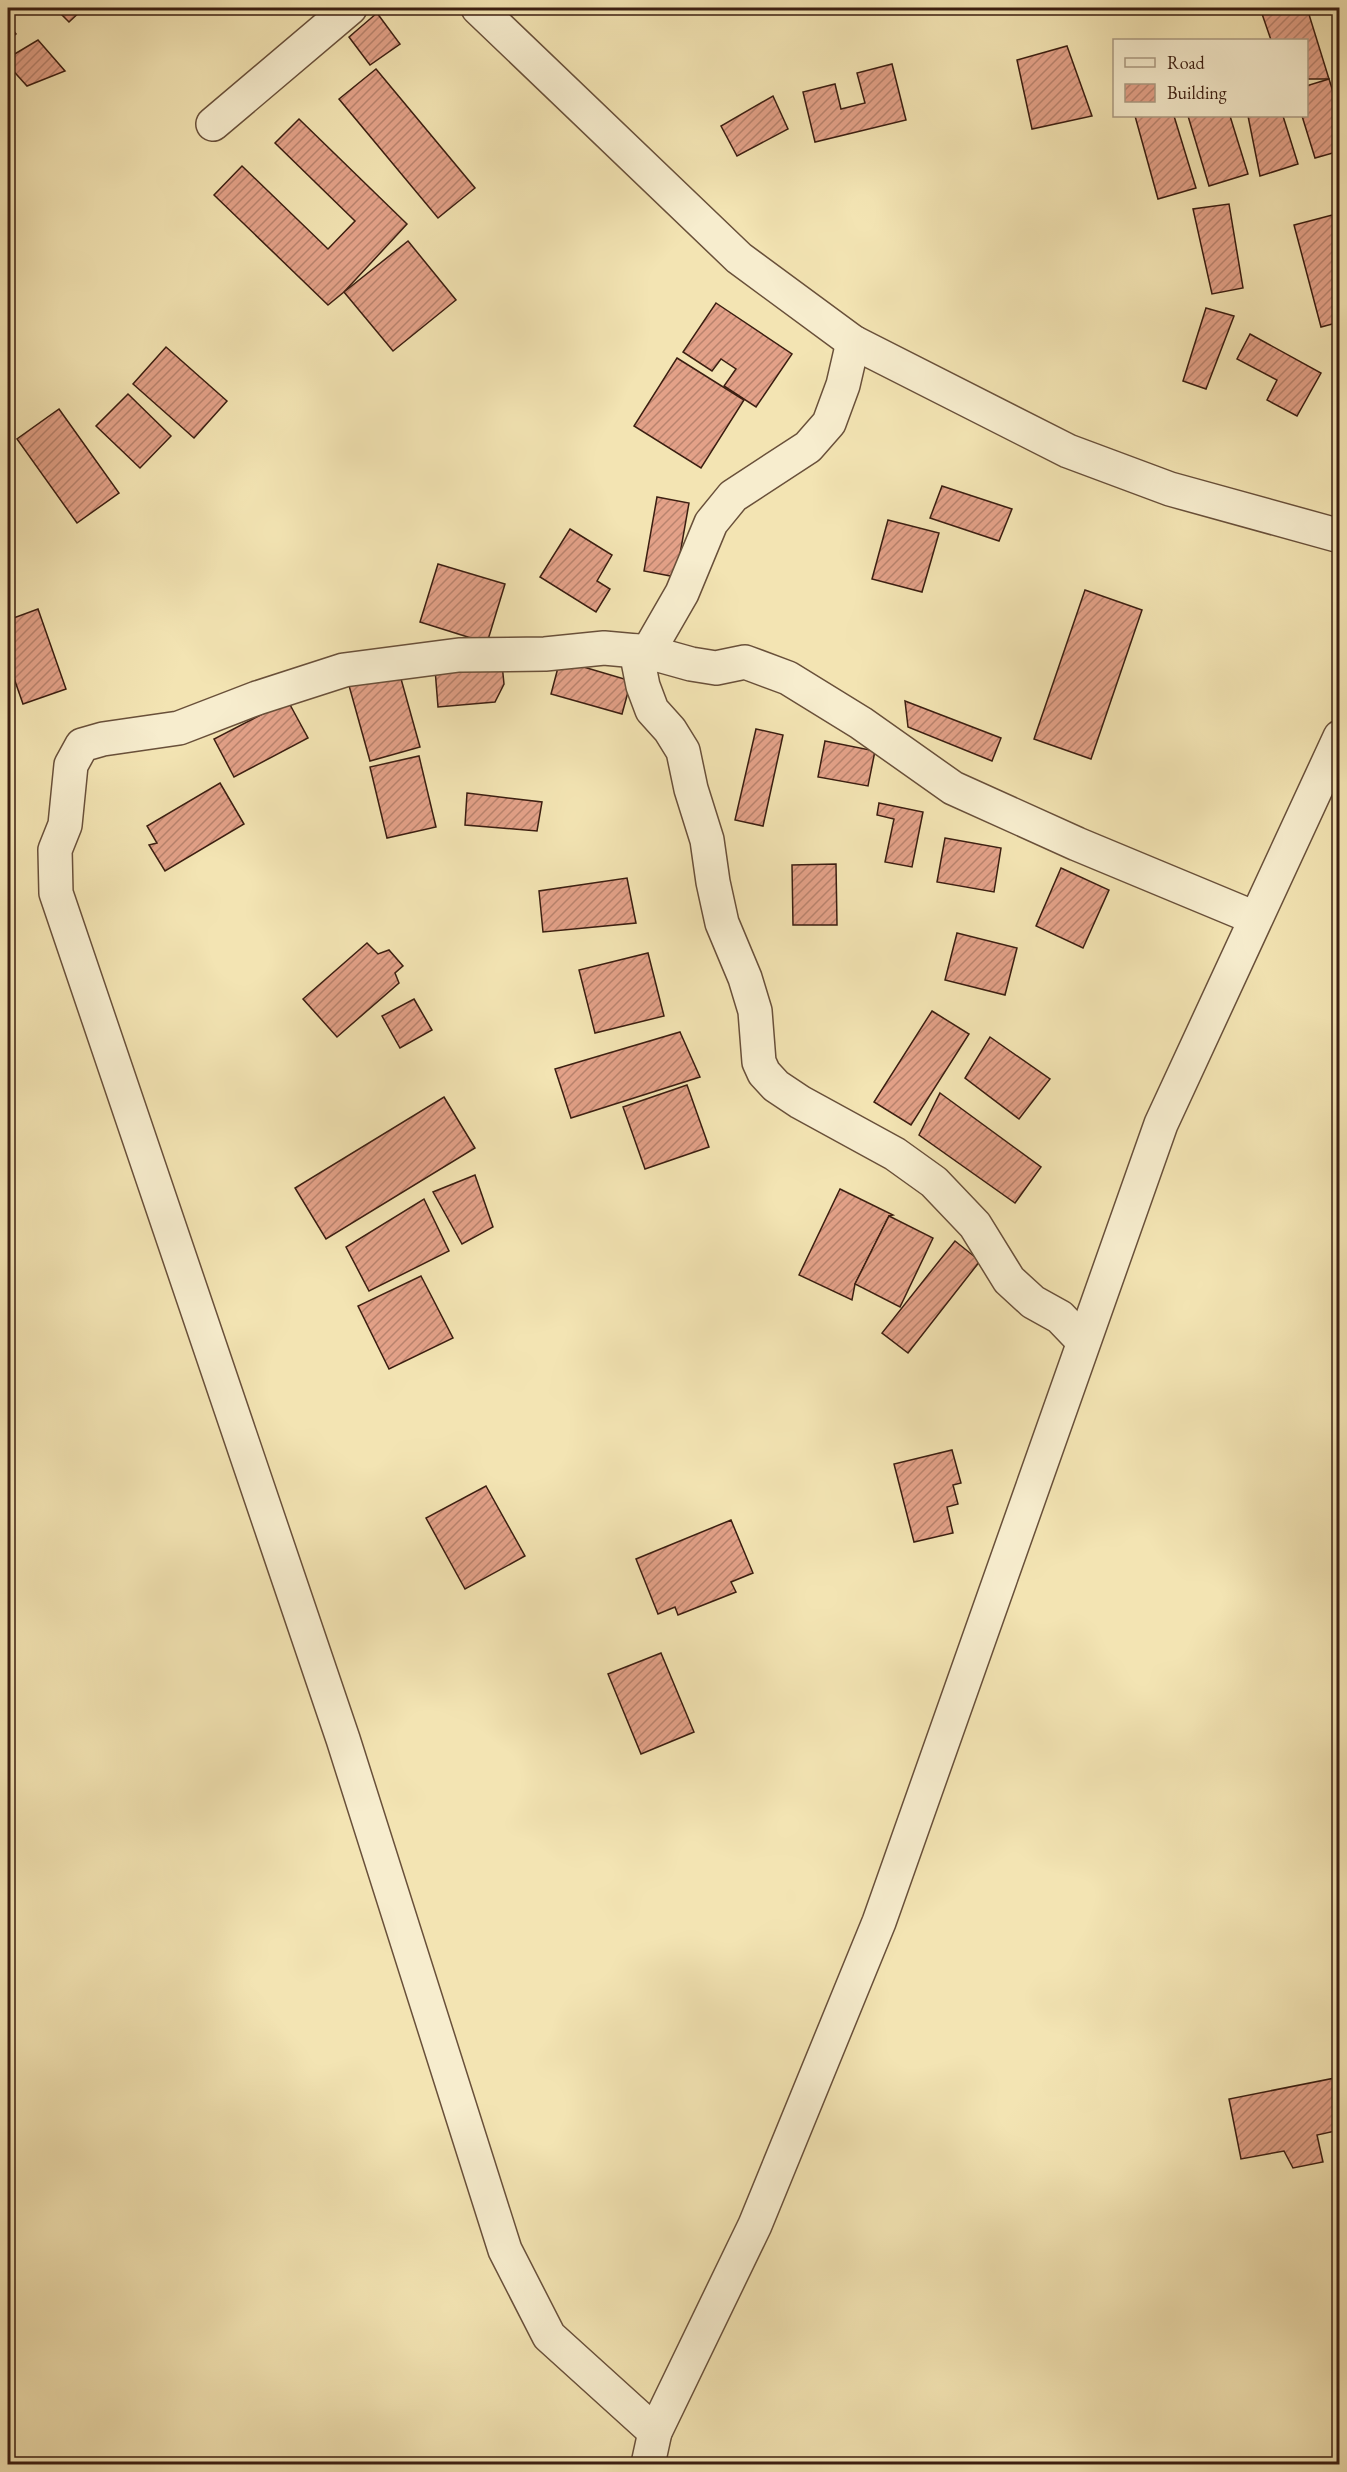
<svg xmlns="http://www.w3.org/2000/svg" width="1347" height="2472" viewBox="0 0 1347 2472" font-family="'EB Garamond',serif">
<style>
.building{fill:url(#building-hatch);stroke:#3b1e11;stroke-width:1.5}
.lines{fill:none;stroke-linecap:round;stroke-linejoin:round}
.minor-casing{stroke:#69503a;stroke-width:36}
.minor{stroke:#f7edce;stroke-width:33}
</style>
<defs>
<pattern id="building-hatch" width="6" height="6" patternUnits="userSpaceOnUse" patternTransform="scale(1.5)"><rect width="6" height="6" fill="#e3a188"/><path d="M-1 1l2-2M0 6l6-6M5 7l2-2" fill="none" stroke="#b9836e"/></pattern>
</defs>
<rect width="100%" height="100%" fill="#f3e4b3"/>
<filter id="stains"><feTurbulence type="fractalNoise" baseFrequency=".00333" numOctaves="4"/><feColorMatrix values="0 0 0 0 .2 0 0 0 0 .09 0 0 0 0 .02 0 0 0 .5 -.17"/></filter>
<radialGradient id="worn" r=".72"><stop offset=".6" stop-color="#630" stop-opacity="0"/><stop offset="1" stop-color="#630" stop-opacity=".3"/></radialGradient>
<g class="building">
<polygon points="55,8 84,8 69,22"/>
<polygon points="774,8 795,8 775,13"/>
<polygon points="1260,8 1307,8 1329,79 1306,79 1306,40 1271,40"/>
<polygon points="377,13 400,44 370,65 349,37"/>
<polygon points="8,24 16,34 8,41"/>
<polygon points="38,40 65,71 27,86 8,65 8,58"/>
<polygon points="1067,46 1092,116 1032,129 1017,60"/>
<polygon points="892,64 906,120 815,142 803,92 835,84 841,109 865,103 857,73"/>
<polygon points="376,69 475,188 438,218 339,99"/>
<polygon points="1329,79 1340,114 1340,151 1315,158 1302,116 1306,116 1306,86"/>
<polygon points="773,96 788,129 737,156 721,126"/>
<polygon points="1135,116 1174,116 1196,188 1158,199"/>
<polygon points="1188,116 1230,116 1248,174 1209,186"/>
<polygon points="1248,116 1283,116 1298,164 1260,176"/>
<polygon points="299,119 407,224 344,292 328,305 214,195 242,166 328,249 355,221 275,143"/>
<polygon points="1229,204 1243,288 1212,294 1193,209"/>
<polygon points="1340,213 1340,322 1321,327 1294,225"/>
<polygon points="408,241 456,300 393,351 344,292"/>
<polygon points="716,303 792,354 756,407 724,386 736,369 721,359 712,371 683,352"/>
<polygon points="1206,308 1234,316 1206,389 1183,381"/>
<polygon points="1250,334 1321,373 1297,416 1267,400 1277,380 1237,359"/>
<polygon points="166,347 227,401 194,438 133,384"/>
<polygon points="677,358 744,400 701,468 634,426"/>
<polygon points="128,394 171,436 140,468 96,426"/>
<polygon points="59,409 119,493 77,523 17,439"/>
<polygon points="942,486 1012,509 999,541 930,518"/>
<polygon points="657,497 689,503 676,577 644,571"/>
<polygon points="888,520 939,533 922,592 872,579"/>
<polygon points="570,529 612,555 597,581 610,589 596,612 540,577"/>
<polygon points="438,564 505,584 487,643 420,622"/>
<polygon points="1085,590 1142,610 1091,759 1034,739"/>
<polygon points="38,609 66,689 23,704 8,661 8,620"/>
<polygon points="560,660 631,681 622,714 551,694"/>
<polygon points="502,664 504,684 495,702 438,707 435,669"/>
<polygon points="398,668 420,747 370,761 348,682"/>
<polygon points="288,701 308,738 234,777 214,739"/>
<polygon points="905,701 1001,738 992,761 908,727"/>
<polygon points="756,729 783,735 763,826 735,820"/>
<polygon points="825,741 875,751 868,786 818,777"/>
<polygon points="419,756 436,827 387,838 370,767"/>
<polygon points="220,783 244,824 165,871 149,845 157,843 147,826"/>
<polygon points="467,793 542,802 537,831 465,825"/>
<polygon points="879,803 923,812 912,867 885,862 894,819 877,815"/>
<polygon points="945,838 1001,848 994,892 937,882"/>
<polygon points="836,864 837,925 793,925 792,865"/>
<polygon points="1061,868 1109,890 1083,948 1036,926"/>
<polygon points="627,878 636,923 543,932 539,891"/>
<polygon points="957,933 1017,948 1005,995 945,980"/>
<polygon points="367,943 378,954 389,950 403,966 395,973 399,983 337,1037 303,999"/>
<polygon points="648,953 664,1016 595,1033 579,970"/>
<polygon points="414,999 432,1030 400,1048 382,1016"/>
<polygon points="932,1011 969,1034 911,1125 874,1102"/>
<polygon points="680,1032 700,1077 571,1118 555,1069"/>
<polygon points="990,1037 1050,1079 1019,1119 965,1078"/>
<polygon points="687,1085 709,1147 645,1169 623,1107"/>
<polygon points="940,1093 1041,1167 1015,1203 919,1135"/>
<polygon points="444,1097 475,1148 326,1239 295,1188"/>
<polygon points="475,1175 493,1227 462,1244 433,1192"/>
<polygon points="840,1189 893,1215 889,1216 855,1284 852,1300 799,1275"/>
<polygon points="424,1199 449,1251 369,1291 346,1247"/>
<polygon points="889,1216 933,1238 900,1307 855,1284"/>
<polygon points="955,1241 980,1261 908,1353 882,1333"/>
<polygon points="421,1276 453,1338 389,1369 358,1306"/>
<polygon points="952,1450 961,1483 953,1485 958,1504 947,1507 953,1533 914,1542 894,1464"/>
<polygon points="486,1486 525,1556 465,1589 426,1518"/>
<polygon points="731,1520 753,1573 731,1582 736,1592 678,1615 675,1607 658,1614 636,1559"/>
<polygon points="661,1653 694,1732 641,1754 608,1674"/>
<polygon points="1335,2078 1340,2102 1340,2130 1317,2135 1323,2162 1293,2168 1284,2151 1241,2159 1229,2099"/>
</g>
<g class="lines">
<defs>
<g id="minor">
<polyline points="478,8 739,258 853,342 1068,451 1170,489 1340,536"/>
<polyline points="213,124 350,8"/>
<polyline points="636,651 643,686 652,710 670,730 683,751 691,789 707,840 713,882 722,923 745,978 755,1011 759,1062 764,1073 776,1086 800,1102 895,1154 934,1182 975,1225 1009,1280 1033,1302 1060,1317 1083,1341"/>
<polyline points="648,652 682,593 711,523 733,496 808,447 829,423 843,385 853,342"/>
<polyline points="655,2432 549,2336 505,2250 343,1739 56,893 55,850 65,825 71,765 82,745 103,739 179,728 257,698 344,670 459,655 545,654 604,648 648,652 691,664 716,668 745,662 788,678 861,723 953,788 1077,844 1255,918"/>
<polyline points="648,2464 655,2432 755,2225 879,1922 1161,1124 1340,737"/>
</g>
</defs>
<use href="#minor" class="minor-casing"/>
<use href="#minor" class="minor"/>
</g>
<rect width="1347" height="2472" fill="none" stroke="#f3e4b3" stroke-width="30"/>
<rect x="9" y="9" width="1329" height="2454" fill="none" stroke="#3b1e11" stroke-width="3"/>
<rect x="15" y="15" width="1317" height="2442" fill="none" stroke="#3b1e11" stroke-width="1.5"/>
<rect x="1113" y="39" width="195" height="78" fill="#f7edce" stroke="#ac9a82" stroke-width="1.5"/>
<rect x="1125" y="58" width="30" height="9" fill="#f7edce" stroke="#ac9a82" stroke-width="1.5"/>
<text x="1167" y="69" font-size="18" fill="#3b1e11">Road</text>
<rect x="1125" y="84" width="30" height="18" fill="url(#building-hatch)" stroke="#ac9a82" stroke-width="1.5"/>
<text x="1167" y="99" font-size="18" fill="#3b1e11">Building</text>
<rect width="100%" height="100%" filter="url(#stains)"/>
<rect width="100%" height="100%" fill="url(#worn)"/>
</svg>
